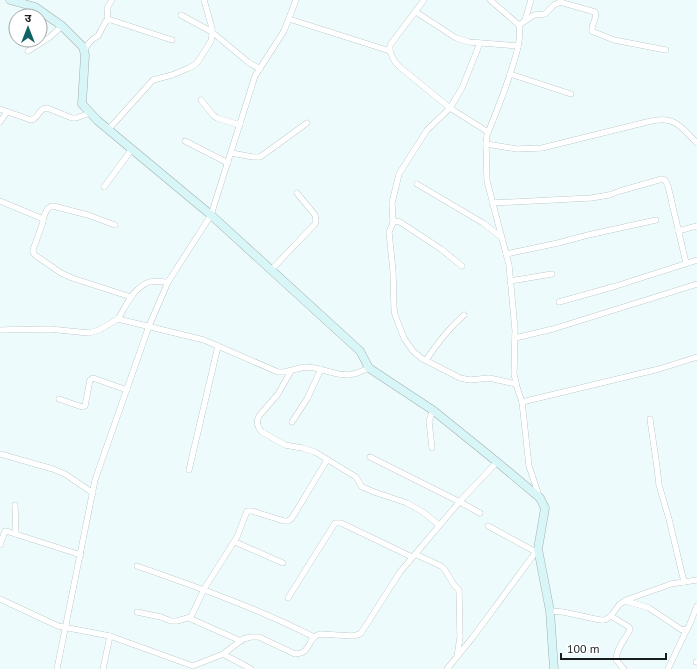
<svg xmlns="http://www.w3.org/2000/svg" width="697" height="669" viewBox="0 0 697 669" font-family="'PT Sans','Noto Sans Devanagari',sans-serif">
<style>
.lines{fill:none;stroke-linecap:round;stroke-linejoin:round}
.street-casing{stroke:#a3afb0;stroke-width:6}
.secondary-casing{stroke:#a3afb0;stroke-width:9}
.street{stroke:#fff;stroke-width:5.5}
.secondary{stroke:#d8f6f7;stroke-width:8}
</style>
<rect width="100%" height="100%" fill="#eefbfc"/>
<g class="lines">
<defs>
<g id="street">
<polyline points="424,0 390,45 390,51 392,56 395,62 401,68 450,108 488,132"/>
<path d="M 490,0 L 519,25 C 521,41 517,52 512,68 C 505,91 496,113 487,135 L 486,144 L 487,181 L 509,265 L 515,330 L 514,374 L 517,387 L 522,402 L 529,466 L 539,496"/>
<polyline points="416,12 456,38 469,42 518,46"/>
<polyline points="181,15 212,32 248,62 260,69"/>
<polyline points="289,19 390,51"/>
<polyline points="108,20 107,8 112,0"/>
<polyline points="525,20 531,0"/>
<path d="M 519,25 L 534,15 L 545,14 L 554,5 L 560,2 L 595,12 C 598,18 591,24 592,31 L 594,32 L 614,40 L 666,50"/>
<polyline points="28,51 50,37 62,26"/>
<path d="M 84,51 C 88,44 91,39 98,36 L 106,21 L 108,20 L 111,20 L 172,40"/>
<polyline points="510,74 571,94"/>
<polyline points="201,100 213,115 217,118 240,125"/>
<path d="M 0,109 L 31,120 C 39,119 38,108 47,108 L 72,118 L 76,118 L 90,113"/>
<polyline points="0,122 7,112"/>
<polyline points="108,130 153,80 172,75 189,68 196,64 199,60 211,41 212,35 212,28 204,0"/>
<polyline points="185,141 228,163"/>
<path d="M 486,144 L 517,149 L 542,148 L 647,122 C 675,115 679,125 697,143"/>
<polyline points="231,153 253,157 260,157 307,123"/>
<polyline points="417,184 483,223 501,237"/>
<polyline points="104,187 132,149"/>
<polyline points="0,201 41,218 43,220 43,222 33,250 33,252 35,255 61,273 72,278 131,297"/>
<polyline points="492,203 591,198 609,195 620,191 662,179 665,180 668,186 686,263"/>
<path d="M 43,220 C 45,214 46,207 53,206 L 88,215 L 115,225"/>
<polyline points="393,223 392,203 399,174 427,130 450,108 462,88 480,43"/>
<polyline points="678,231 697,226"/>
<polyline points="506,254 558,243 588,235 656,220"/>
<polyline points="462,266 441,249 400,222 395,221 393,223 389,232 393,271 394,308 395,315 404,338 408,344 413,351 421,358 460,378 470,380 489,378 516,384"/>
<polyline points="271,270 315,224 316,221 315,215 297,193"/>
<polyline points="510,281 552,274"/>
<polyline points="559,302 616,286 697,260"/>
<path d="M 118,319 C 126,306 133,288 149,282 C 155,281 162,282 168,282"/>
<polyline points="0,330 49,329 89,333 99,330 118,319 204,340 278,372 284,372 305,367 315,368 338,374 349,375 357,373 369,368"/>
<polyline points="515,338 553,329 697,284"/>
<path d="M 426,360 C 438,343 448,329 464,315"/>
<path d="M 291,371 L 278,394 L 259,416 C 256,422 257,427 262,432 L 285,445 L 302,448 L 315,452 L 356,477 L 362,487 L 365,488 L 374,492 L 407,503 L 423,512 L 439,525"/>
<polyline points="59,399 82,407 85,406 90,380 93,378 127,390"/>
<polyline points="522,402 659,369 697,357"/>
<polyline points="650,419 657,467 659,485 669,519 684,582"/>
<polyline points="292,422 307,399 321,369"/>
<polyline points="432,448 429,421 433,410"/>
<polyline points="0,454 53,469 65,474 93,493"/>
<polyline points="370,457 460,502 480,513"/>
<polyline points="189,470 218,346"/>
<polyline points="15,505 16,534"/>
<polyline points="488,526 536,552"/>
<polyline points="235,542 283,563"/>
<polyline points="0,545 5,531 6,531 81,555"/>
<polyline points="415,554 441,566 445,570 454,585 459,590 460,637 457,657"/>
<path d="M 137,566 C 197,587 257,608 314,637"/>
<polyline points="288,598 335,523 341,523 412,557"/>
<polyline points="0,599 58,626 110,636 193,666 223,654 251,669"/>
<polyline points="626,601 649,608 682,630 687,629 689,626 697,606"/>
<polyline points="550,611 563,612 600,620 605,620 611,616 619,605 626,600 671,584 697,580"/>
<polyline points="137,612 161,617 171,621 177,621 191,617"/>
<path d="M 611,616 L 629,627 L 630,629 C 626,639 616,648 616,660 L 624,669"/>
<polyline points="241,641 191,619 191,617 204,589 237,537 247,511 252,511 284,521 288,521 292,518 327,460"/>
<path d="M 223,654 L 243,639 L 251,637 L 259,637 L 295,654 C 313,653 306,638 320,634 L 353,636 L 360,634 L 363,630 L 400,572 L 461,500 L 497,462"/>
<polyline points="696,662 697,662"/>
<polyline points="57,669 95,480 149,326 168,282 211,215 255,76 284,31 296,0"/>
<polyline points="103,669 110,636"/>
<polyline points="447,669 473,637 538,549"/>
<polyline points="668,669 687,629"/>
</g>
<polyline id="secondary" points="10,0 35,7 62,26 83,47 85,55 82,104 98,121 211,215 360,351 369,368 434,411 497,462 540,498 545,508 538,549 550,611 554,669"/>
</defs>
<use href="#street" class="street-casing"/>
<use href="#secondary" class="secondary-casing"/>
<use href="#street" class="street"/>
<use href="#secondary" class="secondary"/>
</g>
<g transform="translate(28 28)"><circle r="19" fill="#ffffff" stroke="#a2a4a4"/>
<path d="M0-3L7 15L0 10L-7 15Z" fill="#116265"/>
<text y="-6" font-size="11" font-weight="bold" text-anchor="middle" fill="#171c1c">उ</text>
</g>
<path d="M561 653v6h105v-6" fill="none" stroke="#171c1c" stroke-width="2"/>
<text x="567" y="653" font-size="12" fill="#171c1c" stroke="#ffffff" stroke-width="3" paint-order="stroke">100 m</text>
</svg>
